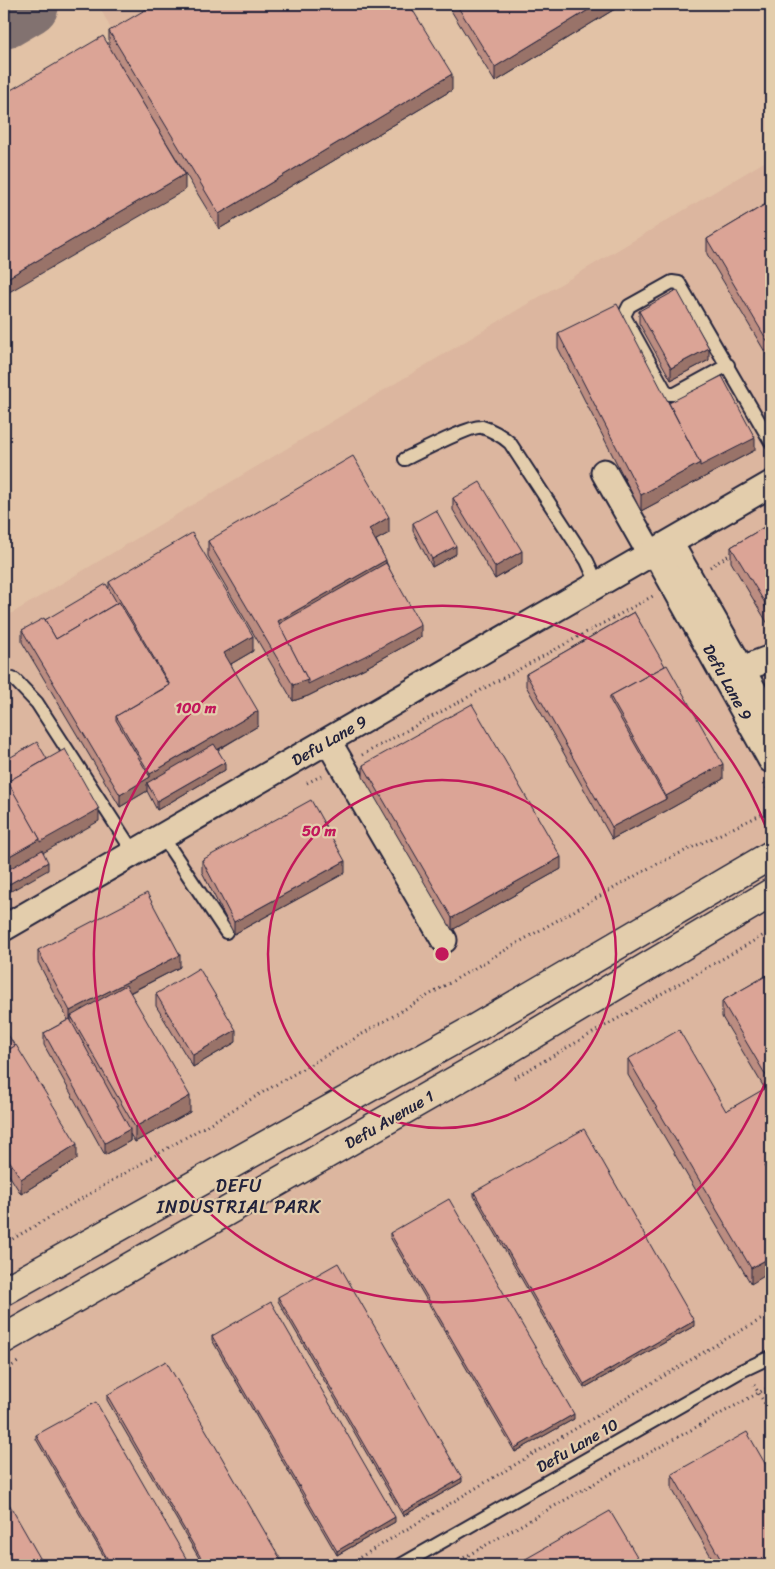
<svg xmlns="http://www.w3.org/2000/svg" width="775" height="1569" viewBox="0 0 775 1569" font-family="Sriracha,sans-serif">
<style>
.built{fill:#dcb69f}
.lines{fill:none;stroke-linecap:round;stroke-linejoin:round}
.taxiway{stroke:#827270;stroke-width:62}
.service-casing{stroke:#22223b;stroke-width:16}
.minor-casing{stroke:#22223b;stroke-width:29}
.secondary-casing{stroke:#22223b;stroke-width:31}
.path{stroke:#22223b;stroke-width:3;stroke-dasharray:1 4;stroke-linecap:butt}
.service{stroke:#e3cdac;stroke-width:12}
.minor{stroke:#e3cdac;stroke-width:25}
.secondary{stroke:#e3cdac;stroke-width:28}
.wall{fill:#bc8d81;stroke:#22223b}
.shaded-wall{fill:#997369;stroke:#22223b}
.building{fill:#dba496;stroke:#22223b}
.ring{fill:none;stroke:#c2185b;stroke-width:2.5}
.labels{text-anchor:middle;stroke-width:4.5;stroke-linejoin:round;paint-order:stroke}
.street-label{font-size:16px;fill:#22223b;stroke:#e3cdac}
.neighbourhood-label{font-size:18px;letter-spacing:1px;fill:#22223b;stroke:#e3cdac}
.centre{fill:#c2185b;stroke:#e3cdac;stroke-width:2.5}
.ring-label{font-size:15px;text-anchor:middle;font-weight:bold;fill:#c2185b;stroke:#e3cdac;stroke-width:4.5;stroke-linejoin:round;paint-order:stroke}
</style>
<rect width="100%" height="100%" fill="#e2c2a6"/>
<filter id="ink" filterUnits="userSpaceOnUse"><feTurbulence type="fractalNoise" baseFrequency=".02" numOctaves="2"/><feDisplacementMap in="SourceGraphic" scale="10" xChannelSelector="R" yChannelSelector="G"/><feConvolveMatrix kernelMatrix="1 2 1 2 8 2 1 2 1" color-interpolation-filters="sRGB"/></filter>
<g filter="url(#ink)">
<g class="built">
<polygon points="98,4 167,4 114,35"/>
<polygon points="771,158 771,1565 4,1565 4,618"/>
</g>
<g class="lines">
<polyline class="taxiway" points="4,18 28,4"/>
<defs>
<g id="service">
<polyline points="728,365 675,394 669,394 666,392 624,316 629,306 672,282 679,283 771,442"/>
<path d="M 405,459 C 418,453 471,425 482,427 C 492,430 502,436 510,443 L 587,561 L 598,585"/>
<polyline points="4,676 15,680 37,703 134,853"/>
<polyline points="162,836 226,932"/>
<polyline points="401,1565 741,1371 771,1357"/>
</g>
<g id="minor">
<polyline points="604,472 651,555"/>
<polyline points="670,543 771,721"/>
<polyline points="655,552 771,760"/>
<polyline points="742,669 771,658"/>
<polyline points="328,741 444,940"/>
<polyline points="4,928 771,484"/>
</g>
<g id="secondary">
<polyline points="4,1291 474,1029 771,855"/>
<polyline points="4,1339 491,1060 771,893"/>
</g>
</defs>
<use href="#service" class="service-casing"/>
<use href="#minor" class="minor-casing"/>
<use href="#secondary" class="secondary-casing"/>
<g class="path">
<polyline points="710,567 734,552"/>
<polyline points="362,755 653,596"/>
<polyline points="307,783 321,776"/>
<polyline points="764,783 771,795"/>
<polyline points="514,1078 771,931"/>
<polyline points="4,1244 521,941 651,867 771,810"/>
<polyline points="4,1371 18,1362"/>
<polyline points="754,1385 771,1414"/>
<polyline points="4,1422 9,1432"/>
<polyline points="347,1565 724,1340 771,1314"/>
<polyline points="451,1565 609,1475 771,1386"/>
</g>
<use href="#service" class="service"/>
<use href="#minor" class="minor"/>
<use href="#secondary" class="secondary"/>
</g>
<g class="wall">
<polygon points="447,4 623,4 495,82"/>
<polygon points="109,31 452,90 219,229 117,61 185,190 109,46"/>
<polygon points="771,201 771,362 707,254 707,239"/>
<polygon points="639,311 709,360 671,380 639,323"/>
<polygon points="558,333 669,403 755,450 641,511 558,348"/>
<polygon points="453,498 522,563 495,579 453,510"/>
<polygon points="413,523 456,554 432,567 413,531"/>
<polygon points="771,523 771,629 731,562 731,547"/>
<polygon points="389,533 376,540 421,637 365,668 308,696 293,701 208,556 208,541"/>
<polygon points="109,582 253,651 231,664 258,726 218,750 225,770 157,810 147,791 120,807 22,642 22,630 45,620 109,588"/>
<polygon points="634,612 723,779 666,811 612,839 526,686 526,674"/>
<polygon points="363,765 561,869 452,930 363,777"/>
<polygon points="202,860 345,873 234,934 202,872"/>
<polygon points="38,950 180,967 130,993 190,1112 135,1142 130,1134 130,1141 105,1155 44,1045 44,1033 68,1020 38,962"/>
<polygon points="771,973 771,1177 751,1284 628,1075 628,1059 726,1111 765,1089 722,1017 722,1001"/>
<polygon points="156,994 236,1042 193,1067 156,1006"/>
<polygon points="4,1028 77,1159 21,1194 4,1167"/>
<polygon points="474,1192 694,1326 584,1388 474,1196"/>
<polygon points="390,1233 574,1419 515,1452 390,1237"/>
<polygon points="278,1297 462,1482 403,1516 278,1301"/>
<polygon points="212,1336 395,1522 337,1555 212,1340"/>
<polygon points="107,1395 284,1565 203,1565 107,1400"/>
<polygon points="36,1435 190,1565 109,1565 36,1439"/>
<polygon points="672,1474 771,1565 716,1565 672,1489"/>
</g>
<g class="shaded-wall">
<polygon points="598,4 623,4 495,82 495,67"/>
<polygon points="452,74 452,90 219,229 219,214"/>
<polygon points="185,174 185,190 4,295 4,280"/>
<polygon points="709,348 709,360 671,380 671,368"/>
<polygon points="755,438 755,450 641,511 641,495 700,463"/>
<polygon points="389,517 389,533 369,544 369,529"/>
<polygon points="456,546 456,554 432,567 432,559"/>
<polygon points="522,551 522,563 495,579 495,567"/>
<polygon points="386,560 386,575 283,634 278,621"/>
<polygon points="771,599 771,614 765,606 765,603"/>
<polygon points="421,625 421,637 365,668 308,696 293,701 293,685"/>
<polygon points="253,636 253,651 224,668 224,653"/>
<polygon points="258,711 258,726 150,789 147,783 147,791 120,807 120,795 150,777 150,774"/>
<polygon points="225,762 225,770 157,810 157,801"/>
<polygon points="723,764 723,779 666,811 612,839 612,827 666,799 666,796"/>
<polygon points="99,809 99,821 4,875 4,859 40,839"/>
<polygon points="561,857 561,869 452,930 452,918"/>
<polygon points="345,861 345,873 234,934 234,922"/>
<polygon points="48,862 48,870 4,895 4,887"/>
<polygon points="180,955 180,967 74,1021 71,1016 71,1023 70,1023 70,1011"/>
<polygon points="236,1030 236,1042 193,1067 193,1055"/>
<polygon points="190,1096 190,1112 135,1142 135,1127"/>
<polygon points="130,1129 130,1141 105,1155 105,1143"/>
<polygon points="77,1144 77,1159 21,1194 21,1179"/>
<polygon points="771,1162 771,1177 764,1181 764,1166"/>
<polygon points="771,1257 771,1272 751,1284 751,1268"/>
<polygon points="694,1321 694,1326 584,1388 584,1384"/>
<polygon points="574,1414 574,1419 515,1452 515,1448"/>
<polygon points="462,1478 462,1482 403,1516 403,1512"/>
<polygon points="395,1517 395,1522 337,1555 337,1551"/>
</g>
<g class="building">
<polygon points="155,4 409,4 452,74 219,214 109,31"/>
<polygon points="456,4 598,4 495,67"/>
<polygon points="103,36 185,174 4,280 4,94"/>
<polygon points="771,201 771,347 707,239"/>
<polygon points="677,290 709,348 671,368 639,311"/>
<polygon points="617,304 700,463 641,495 558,333"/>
<polygon points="722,376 755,438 700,466 700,463 669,403"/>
<polygon points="353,456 389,517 369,529 386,560 278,621 308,680 293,685 208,541"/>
<polygon points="480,482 522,551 495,567 453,498"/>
<polygon points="436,510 456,546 432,559 413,523"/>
<polygon points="771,523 771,599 765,603 731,547"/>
<polygon points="192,533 253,636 224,653 258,711 150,774 116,716 170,685 109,582"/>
<polygon points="386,563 421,625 365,656 308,684 308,680 279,624"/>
<polygon points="106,584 117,603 56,639 45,620"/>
<polygon points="119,602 169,685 116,716 116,720 150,777 120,795 22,630 44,618 56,639"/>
<polygon points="771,602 771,617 765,606"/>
<polygon points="634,612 665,666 610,696 610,700 666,799 612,827 526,674"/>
<polygon points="667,665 723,764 666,796 610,696"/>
<polygon points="472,704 561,857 452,918 363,765"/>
<polygon points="37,742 47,759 9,781 4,772 4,761"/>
<polygon points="214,744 225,762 157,801 147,783"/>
<polygon points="65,749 99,809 40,842 40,839 7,782"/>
<polygon points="4,775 40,839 4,859"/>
<polygon points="311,800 345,861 234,922 202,860"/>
<polygon points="42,850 48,862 4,887 4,872"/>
<polygon points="147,893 180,955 70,1011 38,950"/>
<polygon points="199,968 236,1030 193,1055 156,994"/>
<polygon points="771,973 771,1084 722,1001"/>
<polygon points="126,985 190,1096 135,1127 71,1016"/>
<polygon points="70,1019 130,1129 105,1143 44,1033"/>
<polygon points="4,1028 15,1046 4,1052"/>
<polygon points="679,1030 726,1111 771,1085 771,1162 764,1166 771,1178 771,1257 751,1268 628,1059"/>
<polygon points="16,1045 77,1144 21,1179 4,1152 4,1053"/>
<polygon points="584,1129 694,1321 584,1384 474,1192"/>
<polygon points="449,1199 574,1414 515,1448 390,1233"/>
<polygon points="338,1263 462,1478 403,1512 278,1297"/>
<polygon points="271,1302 395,1517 337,1551 212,1336"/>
<polygon points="166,1361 284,1565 205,1565 107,1395"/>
<polygon points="96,1402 190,1565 111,1565 36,1435"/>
<polygon points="747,1432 771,1474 771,1565 724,1565 672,1474"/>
<polygon points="4,1495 44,1565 4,1565"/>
<polygon points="610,1511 642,1565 515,1565"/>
</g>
</g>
<g class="ring">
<circle cx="442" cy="954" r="174"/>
<path d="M771 1067A348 348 0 1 1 771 841"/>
</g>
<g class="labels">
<g class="street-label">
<text transform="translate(728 682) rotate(61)" y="6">Defu Lane 9</text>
<text transform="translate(329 740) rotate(-30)" y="6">Defu Lane 9</text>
<text transform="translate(389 1119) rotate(-30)" y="6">Defu Avenue 1</text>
<text transform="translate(577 1445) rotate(-30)" y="6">Defu Lane 10</text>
</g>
<g class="neighbourhood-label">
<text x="239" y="1192">DEFU<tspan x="239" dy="21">INDUSTRIAL PARK</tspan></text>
</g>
</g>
<circle cx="442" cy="954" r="8" class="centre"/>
<g class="ring-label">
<text x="196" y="713">100 m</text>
<text x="319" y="836">50 m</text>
</g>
<rect width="775" height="1569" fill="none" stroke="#e3cdac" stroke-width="20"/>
<rect x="10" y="10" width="755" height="1549" fill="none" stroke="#22223b" stroke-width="2" filter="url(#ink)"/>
</svg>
